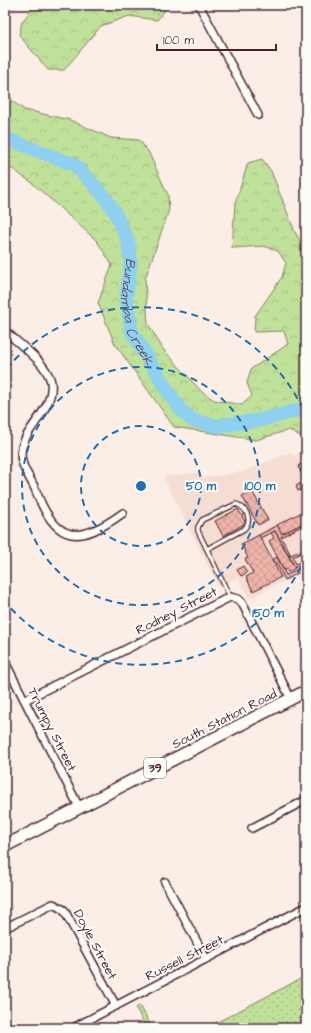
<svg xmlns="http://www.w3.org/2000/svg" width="311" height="1033" viewBox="0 0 311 1033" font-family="'Architects Daughter',sans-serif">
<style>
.built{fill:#f6ddd4}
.forest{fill:url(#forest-crowns);stroke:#858062}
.park{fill:url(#park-dots);stroke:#858062}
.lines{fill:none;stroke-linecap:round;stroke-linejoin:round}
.river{stroke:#8fcff0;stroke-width:14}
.building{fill:url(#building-cross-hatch);stroke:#4a1f2b}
.service-casing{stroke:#4a1f2b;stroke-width:6}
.minor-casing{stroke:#4a1f2b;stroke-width:10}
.primary-casing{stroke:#4a1f2b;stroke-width:14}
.service{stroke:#fdfcf7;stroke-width:3.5}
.minor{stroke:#fdfcf7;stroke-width:7}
.primary{stroke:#fdfcf7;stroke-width:11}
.ring{fill:none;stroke:#1f6fb2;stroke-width:2;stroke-dasharray:7 5}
.labels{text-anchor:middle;stroke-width:4;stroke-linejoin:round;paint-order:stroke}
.shield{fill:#fdfcf7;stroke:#806168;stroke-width:1}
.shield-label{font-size:12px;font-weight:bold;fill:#4a1f2b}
.street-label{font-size:13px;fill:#4a1f2b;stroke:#fdfcf7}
.water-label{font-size:14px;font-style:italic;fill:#5f5466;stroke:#fdfcf7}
.centre{fill:#1f6fb2;stroke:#fdfcf7;stroke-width:2}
.ring-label{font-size:12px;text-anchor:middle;font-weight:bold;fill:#1f6fb2;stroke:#fdfcf7;stroke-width:4;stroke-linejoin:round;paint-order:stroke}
</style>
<defs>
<pattern id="forest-crowns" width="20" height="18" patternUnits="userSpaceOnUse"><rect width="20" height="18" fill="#c0e19a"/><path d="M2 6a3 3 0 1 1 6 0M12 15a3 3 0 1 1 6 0" fill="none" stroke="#a6c185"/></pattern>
<pattern id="park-dots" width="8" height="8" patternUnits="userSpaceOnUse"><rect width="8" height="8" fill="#c0e19a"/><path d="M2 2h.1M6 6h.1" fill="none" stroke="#a6c185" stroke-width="1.8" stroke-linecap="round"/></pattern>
<pattern id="building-cross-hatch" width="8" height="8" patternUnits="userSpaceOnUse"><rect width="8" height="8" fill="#eeb4a9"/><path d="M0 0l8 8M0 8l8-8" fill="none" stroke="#ce9a92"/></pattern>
</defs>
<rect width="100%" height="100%" fill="#faeee7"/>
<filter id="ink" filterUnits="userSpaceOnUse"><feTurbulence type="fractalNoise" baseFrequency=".025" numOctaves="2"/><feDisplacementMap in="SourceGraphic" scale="8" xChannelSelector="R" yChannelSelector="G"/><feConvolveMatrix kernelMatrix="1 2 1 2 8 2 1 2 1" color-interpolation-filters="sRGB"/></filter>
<g filter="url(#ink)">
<polygon class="built" points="306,450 306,577 303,571 249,599 238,577 219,587 163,477 199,472 203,478 245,471 290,452 293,457"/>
<g class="forest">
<polygon points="35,5 169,5 157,20 129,16 101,26 64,70 48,70 19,35 22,22"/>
<polygon points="5,85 13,102 25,110 70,120 111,138 139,140 148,151 168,195 169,210 145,279 148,324 163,349 202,392 214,400 242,405 252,396 247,383 251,369 288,344 284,331 254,332 255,316 282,277 286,263 278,251 264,246 232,248 235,204 248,163 262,159 271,171 295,232 306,252 306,439 289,430 256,440 174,427 115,344 98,303 112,265 97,241 31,182 5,164"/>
</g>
<g class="park">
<polygon points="306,976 306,1028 206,1028"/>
<polygon points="140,1005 152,1028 146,1028 136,1008"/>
</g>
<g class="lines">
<path class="river" id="s1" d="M 5,138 L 75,165 L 101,192 L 115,212 L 128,241 L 131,262 L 126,299 L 132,332 L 172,398 L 181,410 L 192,420 L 216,426 L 261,420 L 306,408"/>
</g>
<g class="building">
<polygon points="306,466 306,482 300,471"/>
<polygon points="305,481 306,482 306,494 303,489 298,491 296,486"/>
<polygon points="252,491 268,520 258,525 242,496"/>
<polygon points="238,509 246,523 223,536 215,521"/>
<polygon points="306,510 306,522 282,534 277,525"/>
<polygon points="306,522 306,524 281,537 291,555 289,556 275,531 260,538 259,535 277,525 282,534"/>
<polygon points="275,531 295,568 288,572 286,569 284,570 269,541 274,538 271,533"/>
<polygon points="259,535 281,577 253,591 246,577 253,573 245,559 248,558 241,544"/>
<polygon points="306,548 306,550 293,557 296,564 300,562 304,570 285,580 275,561 273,563 272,560 277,557 286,575 300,568 298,566 295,568 289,556"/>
<polygon points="306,550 306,562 301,553"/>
<polygon points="243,566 247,573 241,576 237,570"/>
</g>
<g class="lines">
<defs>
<g id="service">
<polyline points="301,467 306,464"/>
<path d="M 207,549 L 244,529 C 253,520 246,507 236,504 L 202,520 L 198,527 L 198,531 L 230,597"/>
</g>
<g id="minor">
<polyline points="199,5 258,115"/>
<path d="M 5,331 C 19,344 47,363 51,382 C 55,411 22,428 21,454 C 21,468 31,478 36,491 C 56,544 79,545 123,513"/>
<polyline points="5,662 79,807"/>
<polyline points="25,700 230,597 238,599 242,603 291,699"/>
<polyline points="252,828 306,800"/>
<polyline points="165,882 206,959"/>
<polyline points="5,928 53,904 64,910 116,1006"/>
<polyline points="73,1028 306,907"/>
</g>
<polyline id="primary" points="5,846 306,691"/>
</defs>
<use href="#service" class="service-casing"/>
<use href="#minor" class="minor-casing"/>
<use href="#primary" class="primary-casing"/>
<use href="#service" class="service"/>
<use href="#minor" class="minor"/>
<use href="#primary" class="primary"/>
</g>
</g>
<g class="ring">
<circle cx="141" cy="486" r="60"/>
<circle cx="141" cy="486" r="119"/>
<path d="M306 556A179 179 0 0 1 6 603M6 369A179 179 0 0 1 306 416"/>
</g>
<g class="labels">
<rect class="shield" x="144" y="758" width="22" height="20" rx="3"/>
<g class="shield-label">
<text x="155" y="772">39</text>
</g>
<g class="street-label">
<text transform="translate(176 610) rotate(-27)" y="5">Rodney Street</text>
<text transform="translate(224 718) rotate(-27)" y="5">South Station Road</text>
<text transform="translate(53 729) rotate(63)" y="5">Trumpy Street</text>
<text transform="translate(96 944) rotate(62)" y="5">Doyle Street</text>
<text transform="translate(184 957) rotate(-27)" y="5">Russell Street</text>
</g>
<g class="water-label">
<text dy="5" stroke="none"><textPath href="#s1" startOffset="242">Bundamba Creek</textPath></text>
</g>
</g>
<circle cx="141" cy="486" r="6" class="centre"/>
<g class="ring-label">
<text x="201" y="490">50 m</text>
<text x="260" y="490">100 m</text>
<text x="268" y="617">150 m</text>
</g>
<rect width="311" height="1033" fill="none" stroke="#fdfcf7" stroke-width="20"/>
<rect x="10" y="10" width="291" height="1013" fill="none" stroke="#4a1f2b" stroke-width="1.5" filter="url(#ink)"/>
<path d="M157 44v6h119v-6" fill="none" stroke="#4a1f2b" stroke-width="2"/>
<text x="163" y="44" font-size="12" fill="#4a1f2b" stroke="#fdfcf7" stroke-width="3" paint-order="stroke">100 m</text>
</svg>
